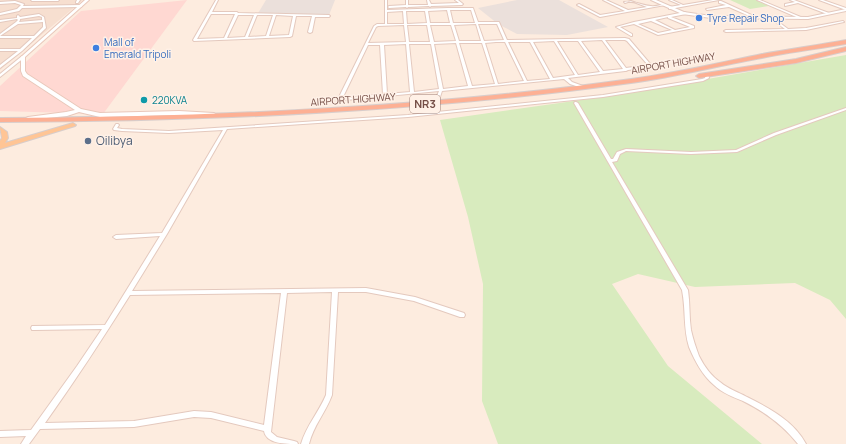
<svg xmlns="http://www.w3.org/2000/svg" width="846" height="444" viewBox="0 0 846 444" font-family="Manrope,sans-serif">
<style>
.residential{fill:#f7dfd0}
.commercial{fill:#ffd8d2}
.industrial{fill:#ebe0db}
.green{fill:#d8ebbe}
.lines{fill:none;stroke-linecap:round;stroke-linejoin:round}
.minor-casing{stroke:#e4c9be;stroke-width:2}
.tertiary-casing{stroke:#e4c9be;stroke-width:2}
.secondary-casing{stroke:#e9c8bb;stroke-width:2}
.primary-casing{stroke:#d8cdcb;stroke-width:2}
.trunk-casing{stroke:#d8cdcb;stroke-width:2}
.minor{fill:#fff;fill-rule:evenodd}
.tertiary{fill:#fff;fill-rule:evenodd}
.secondary{fill:#fff;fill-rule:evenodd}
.primary{fill:#ffc595;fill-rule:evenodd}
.trunk{fill:#fdb094;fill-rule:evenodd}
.shop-dot{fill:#3f7fe0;stroke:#fff1e7;stroke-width:1.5}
.culture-dot{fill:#0f9aa8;stroke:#fff1e7;stroke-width:1.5}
.service-dot{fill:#5c6f8a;stroke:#fff1e7;stroke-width:1.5}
.labels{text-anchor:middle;stroke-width:3;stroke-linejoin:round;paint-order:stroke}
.far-shop-label{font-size:10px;fill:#366cbe;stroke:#fff1e7;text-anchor:start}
.far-street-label{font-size:10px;fill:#754e46;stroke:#fff1e7}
.far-culture-label{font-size:10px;fill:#0d838f;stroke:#fff1e7;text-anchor:start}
.shield{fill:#fff1e7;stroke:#9e7f76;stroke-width:1}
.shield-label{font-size:11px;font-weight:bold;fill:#754e46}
.service-label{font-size:12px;fill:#4e5e75;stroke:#fff1e7;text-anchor:start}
</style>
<rect width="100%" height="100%" fill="#fdecdf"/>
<polygon class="residential" points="0,0 83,0 0,70"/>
<polygon class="commercial" points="187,0 103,114 0,111 0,86 81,11"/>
<g class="industrial">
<polygon points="266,0 335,0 329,15 257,15"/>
<polygon points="517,0 559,0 608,27 567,35 517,34 498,24 478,8"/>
</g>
<g class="green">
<polygon points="730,0 756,0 769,6 750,9"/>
<polygon points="846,55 846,319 830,300 795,283 695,287 638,274 612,284 668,366 762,444 498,444 482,401 483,284 468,217 440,120 609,96"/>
</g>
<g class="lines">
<defs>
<g id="minor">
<polygon points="31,0 59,0 58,1 32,1"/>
<polygon points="77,0 80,0 78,3 76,3 76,2"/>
<path d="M 216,0 L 218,0 L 212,12 L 237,12 L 238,13 L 329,15 L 330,16 L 329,17 L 315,17 L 312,32 L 310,33 L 308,32 L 312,16 L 296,16 L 292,36 L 290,37 L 194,41 L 193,40 ZM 211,14 L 235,14 L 224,38 L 197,39 ZM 238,15 L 254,15 L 245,37 L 227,38 ZM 257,15 L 273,15 L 266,36 L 248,37 ZM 276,15 L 293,16 L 289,35 L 269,36 Z"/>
<path d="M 385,0 L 387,0 L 387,10 L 448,8 L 473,8 L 478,22 L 499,22 L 507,40 L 625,38 L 629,39 L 652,66 L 650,67 L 628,70 L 626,71 L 625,71 L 568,78 L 572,82 L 583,86 L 583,88 L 582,88 L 570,84 L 564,79 L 442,91 L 438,103 L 436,104 L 434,103 L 439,91 L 346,100 L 340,98 L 339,97 L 374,26 L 377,24 L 385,24 ZM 447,10 L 450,23 L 430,23 L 428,11 ZM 450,10 L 471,10 L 475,23 L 453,23 ZM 403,11 L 404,24 L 387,24 L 387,12 ZM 406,11 L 425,11 L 427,23 L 407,24 ZM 476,24 L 481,41 L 459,41 L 454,25 ZM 478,24 L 497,24 L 504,40 L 484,41 ZM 404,25 L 406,42 L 368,43 L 376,27 L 378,26 ZM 407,25 L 427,25 L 430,42 L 409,42 ZM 430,25 L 451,25 L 456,41 L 434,42 ZM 602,40 L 623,69 L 603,71 L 581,41 ZM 605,40 L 625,40 L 627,41 L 648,65 L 626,68 ZM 554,41 L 575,75 L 553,78 L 533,42 ZM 557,41 L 578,41 L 600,72 L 578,75 ZM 496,42 L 505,42 L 524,81 L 498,84 L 485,43 ZM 508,42 L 530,42 L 550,79 L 527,81 ZM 456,43 L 468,86 L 443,89 L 434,44 ZM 459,43 L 482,43 L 495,84 L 472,86 ZM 406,44 L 410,92 L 387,94 L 384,45 ZM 409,44 L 431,44 L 439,89 L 414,92 ZM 368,45 L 380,45 L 383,94 L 346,98 L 343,97 Z"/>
<polygon points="406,0 408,0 408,5 428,5 427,0 429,0 431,4 459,3 455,0 458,0 463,4 462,5 431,6 430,7 429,6 408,7 407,8 406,7 389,8 388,7 389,6 406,5"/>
<path d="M 603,0 L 606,0 L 628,10 L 647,7 L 631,1 L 625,3 L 624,2 C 636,0 641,6 651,6 C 655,7 660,5 664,4 L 665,5 L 600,17 L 577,5 L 579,4 L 600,15 L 625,11 Z"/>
<polygon points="669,0 672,0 683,5 713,0 719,0 670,9 669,9 669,7 681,5"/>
<polygon points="757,0 760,0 803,18 801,19"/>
<polygon points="790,0 794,0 829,13 827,14 798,3 785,6 785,4 795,2"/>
<polygon points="819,0 823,0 846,8 846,10"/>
<polygon points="15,1 24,4 23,6 81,5 82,6 81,7 22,8 19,11 0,15 0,13 17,9 21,5 15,3 0,4 0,2"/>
<polygon points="719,1 721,1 758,18 756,19 729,7 707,10 706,9 726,5 719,3"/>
<path d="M 685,12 L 686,13 L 686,14 L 671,17 L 694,26 L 694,28 L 658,35 L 634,24 L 620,27 L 632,34 L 632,36 L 631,36 L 616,27 L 634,22 ZM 668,17 L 668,18 L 690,27 L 675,30 L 655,20 ZM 651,21 L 672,30 L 658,33 L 638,24 Z"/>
<path d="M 39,14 L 44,17 L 46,28 L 22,51 L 0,68 L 0,65 L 18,51 L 0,51 L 0,49 L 20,49 L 32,38 L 0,38 L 0,36 L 34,36 L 43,27 L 43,22 L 18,24 L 0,36 L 0,34 L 16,22 L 18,20 L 17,19 L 0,22 L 0,20 L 17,18 L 17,16 L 18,15 L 20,17 ZM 39,16 L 42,17 L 42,20 L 19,22 L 20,20 L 20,19 Z"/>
<polygon points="772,17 788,29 806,28 843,21 844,22 806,30 726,32 724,31 726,30 785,29 771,19 771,18"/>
<polygon points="22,56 25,57 0,77 0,74"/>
<path d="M 706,74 L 708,74 L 709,78 L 703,81 L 603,97 L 408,117 L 227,129 L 167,234 L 132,291 L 366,288 L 415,297 L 464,313 L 465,315 L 464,317 L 460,317 L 414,301 L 366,292 L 338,292 L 332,395 C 326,412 313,426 309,444 L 301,444 C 306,426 319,412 326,395 L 332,292 L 287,293 L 271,432 L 277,437 L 294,441 L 297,442 L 298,444 C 286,444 266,444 264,431 L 211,418 L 194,417 L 134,427 L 40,429 L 29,444 L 21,444 L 26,436 L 0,437 L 0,431 L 31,430 L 77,366 L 102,329 L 34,330 L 32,330 L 31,328 L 32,326 L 105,325 L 160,236 L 116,239 L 113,237 L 116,235 L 162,233 L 223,130 L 169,133 L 122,131 L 114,130 L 113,129 L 116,124 L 118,124 L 119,125 L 117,128 L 122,129 L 169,131 L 408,115 L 603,95 L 702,79 L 705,78 ZM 281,293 L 264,425 L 211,412 L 194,411 L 134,421 L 45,423 C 75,381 103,338 130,295 Z"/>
<path d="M 575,102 L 576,102 L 578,103 L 611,159 L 613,159 L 617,152 L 626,149 L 691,152 L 736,150 L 774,133 L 846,108 L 846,110 L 776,135 L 737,152 L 691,154 L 626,151 L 620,154 L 617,161 L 612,162 L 688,290 C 690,303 689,317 691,330 C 693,339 696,348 699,356 C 704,366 711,376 720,382 C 728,389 738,392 747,397 C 769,408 794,421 806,444 L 798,444 C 783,425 765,412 743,401 C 733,397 722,393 714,385 C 702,375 695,361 689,347 C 683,328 686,310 682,290 L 574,103 Z"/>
</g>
<polygon id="tertiary" points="651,0 656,0 684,12 711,16 808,17 846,9 846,11 808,19 711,18 682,14"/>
<polygon id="secondary" points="85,0 89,0 25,57 25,71 27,74 81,109 100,113 179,111 214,113 217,115 216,116 179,115 100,117 79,112 67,116 26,120 26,118 28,117 66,112 75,110 23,76 21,71 21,57"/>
<polygon id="primary" points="73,123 76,125 75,126 0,149 0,141 2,138 0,127 7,132 8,138 5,143"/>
<g id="trunk">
<path d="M 846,40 L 846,44 C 818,49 790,52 762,58 C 718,66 675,77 631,83 C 422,112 211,121 0,122 L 0,118 C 211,117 422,108 631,79 C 675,73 718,63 762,54 C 790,49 818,45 846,40 Z"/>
<polygon points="846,47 846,51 796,63 699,78 696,76 699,74 796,59"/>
</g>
</defs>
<use href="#minor" class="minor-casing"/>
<use href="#tertiary" class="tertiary-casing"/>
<use href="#secondary" class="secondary-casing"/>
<use href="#primary" class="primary-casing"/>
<use href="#trunk" class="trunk-casing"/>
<use href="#minor" class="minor"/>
<use href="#tertiary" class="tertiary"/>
<use href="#secondary" class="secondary"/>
<use href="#primary" class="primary"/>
<use href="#trunk" class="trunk"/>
</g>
<g class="shop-dot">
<circle cx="699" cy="18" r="4"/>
<circle cx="96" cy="48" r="4"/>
</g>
<circle class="culture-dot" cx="144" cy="100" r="4"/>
<circle class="service-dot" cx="88" cy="141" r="4"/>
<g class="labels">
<g class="far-shop-label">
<text x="707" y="22">Tyre Repair Shop</text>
<text x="104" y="46">Mall of<tspan x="104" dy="12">Emerald Tripoli</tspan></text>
</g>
<g class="far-street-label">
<text transform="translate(673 63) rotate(-10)" y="4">AIRPORT HIGHWAY</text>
<text transform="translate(353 99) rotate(-4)" y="4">AIRPORT HIGHWAY</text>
</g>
<g class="far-culture-label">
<text x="152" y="104">220KVA</text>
</g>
<rect class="shield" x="410" y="95" width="30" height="18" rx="3"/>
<g class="shield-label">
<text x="425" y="108">NR3</text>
</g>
<g class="service-label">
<text x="96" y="145">Oilibya</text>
</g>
</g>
</svg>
